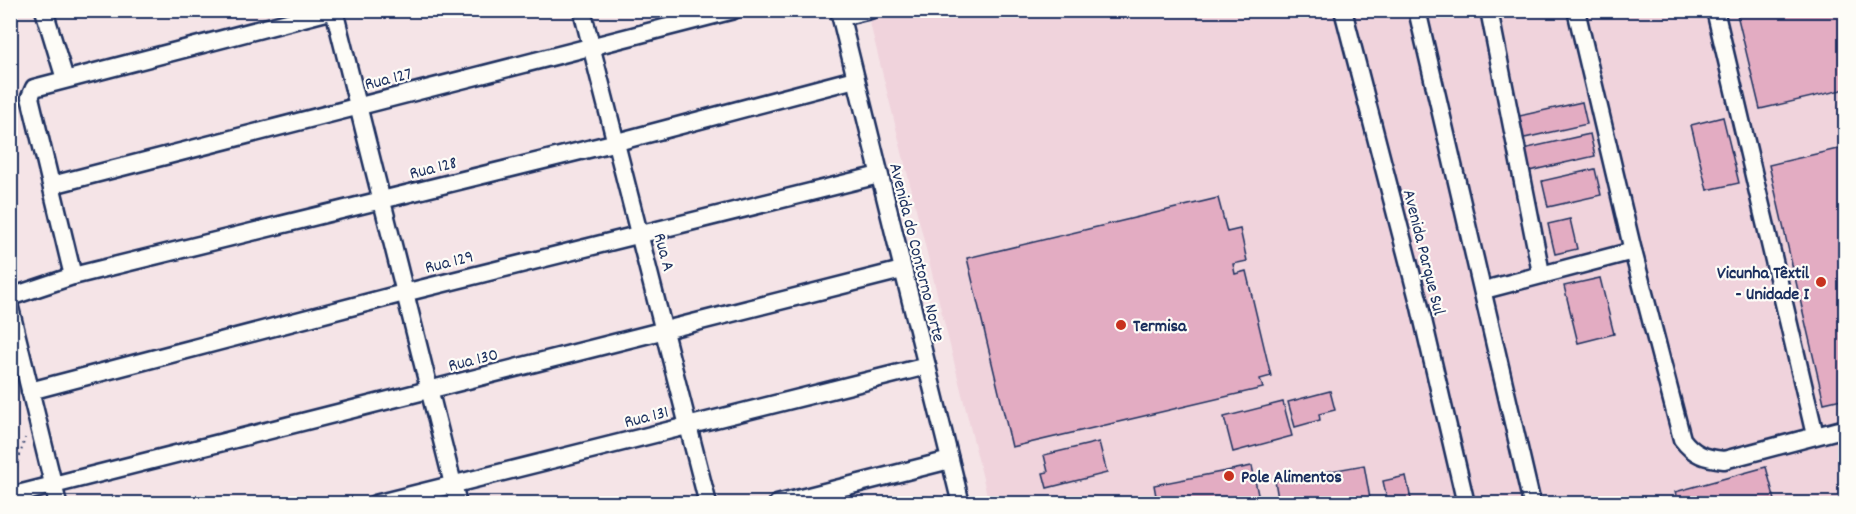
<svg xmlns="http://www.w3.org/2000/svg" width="1856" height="514" viewBox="0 0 1856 514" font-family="Dekko,sans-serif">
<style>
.built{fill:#f0d3dc}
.building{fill:#e3acc2;stroke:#1b2f5e;stroke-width:1.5}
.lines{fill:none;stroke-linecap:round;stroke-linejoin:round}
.minor-casing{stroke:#1b2f5e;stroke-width:21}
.path{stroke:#1b2f5e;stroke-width:2;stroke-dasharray:1.5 4.5;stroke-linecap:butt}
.minor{stroke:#fdfcf7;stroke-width:16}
.poi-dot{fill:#c8321e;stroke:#fdfcf7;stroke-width:2}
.labels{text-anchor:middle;stroke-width:4.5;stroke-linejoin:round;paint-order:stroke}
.street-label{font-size:18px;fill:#1b2f5e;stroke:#fdfcf7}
.poi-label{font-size:18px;font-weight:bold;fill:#1b2f5e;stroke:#fdfcf7;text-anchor:start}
</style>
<rect width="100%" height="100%" fill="#f5e4e7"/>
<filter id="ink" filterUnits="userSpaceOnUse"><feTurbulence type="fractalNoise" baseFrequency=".0167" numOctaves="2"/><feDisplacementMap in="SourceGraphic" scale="12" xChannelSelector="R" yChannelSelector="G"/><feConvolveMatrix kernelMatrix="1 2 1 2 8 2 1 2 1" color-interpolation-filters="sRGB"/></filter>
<g filter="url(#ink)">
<polygon class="built" points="867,11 1845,11 1845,503 989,503"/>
<g class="building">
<polygon points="1736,10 1846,10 1846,89 1760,109"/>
<polygon points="1582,102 1587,124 1520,139 1515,117"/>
<polygon points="1723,117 1739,183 1707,190 1691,125"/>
<polygon points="1590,134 1595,156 1529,171 1523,149"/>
<polygon points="1846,147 1846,398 1824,403 1769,165"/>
<polygon points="1595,169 1601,195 1548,207 1542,181"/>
<polygon points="1218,198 1227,232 1240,229 1247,261 1233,264 1235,274 1246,271 1271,376 1260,379 1263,388 1012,447 967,258"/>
<polygon points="1570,219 1577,249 1555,254 1548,224"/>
<polygon points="1600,278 1614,334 1578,343 1564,286"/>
<polygon points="1330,391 1335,410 1319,414 1320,420 1295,427 1288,402"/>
<polygon points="1283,402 1292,436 1233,452 1224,417"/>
<polygon points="1099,442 1107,473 1047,488 1043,473 1048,472 1044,455"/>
<polygon points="1364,465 1371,504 1279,504 1275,481"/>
<polygon points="1252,466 1260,504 1115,504 1156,496 1154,485"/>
<polygon points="1766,467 1776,504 1679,504 1675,492"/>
<polygon points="1406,476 1412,504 1388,504 1383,481"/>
</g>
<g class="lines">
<defs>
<g id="minor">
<polyline points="44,10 65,79"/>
<polyline points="334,10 458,504"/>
<polyline points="582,10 708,504"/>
<polyline points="839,10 961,504"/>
<polyline points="1343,10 1419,303 1466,504"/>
<polyline points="1417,10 1532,504"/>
<polyline points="1489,10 1541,273"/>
<path d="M 1576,10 L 1633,251 L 1682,439 C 1694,455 1705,458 1724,460 L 1846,428"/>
<polyline points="1715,10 1815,435"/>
<polyline points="841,17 870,10"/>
<polyline points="52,185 734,10"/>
<polyline points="73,276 30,97 34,88 334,10"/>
<polyline points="1484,290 1633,251"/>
<polyline points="10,297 73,276 617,142 855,79"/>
<polyline points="10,308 58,504"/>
<polyline points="30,391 404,293 879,175"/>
<polyline points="10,496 902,270"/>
<polyline points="375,504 927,366"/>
<polyline points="777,504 950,460"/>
</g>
</defs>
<use href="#minor" class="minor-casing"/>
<polyline class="path" points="13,479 25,438"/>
<use href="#minor" class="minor"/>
</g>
</g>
<g class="poi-dot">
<circle cx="1821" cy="282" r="6"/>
<circle cx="1121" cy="325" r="6"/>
<circle cx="1229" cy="476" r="6"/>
</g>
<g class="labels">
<g class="street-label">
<text transform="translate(388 78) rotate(-14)" y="6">Rua 127</text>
<text transform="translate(433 167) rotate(-14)" y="6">Rua 128</text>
<text transform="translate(665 252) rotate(75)" y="6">Rua A</text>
<text transform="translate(918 252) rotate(76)" y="6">Avenida do Contorno Norte</text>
<text transform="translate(1425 252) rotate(76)" y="6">Avenida Parque Sul</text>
<text transform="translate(449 261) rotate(-14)" y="6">Rua 129</text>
<text transform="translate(473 359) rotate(-14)" y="6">Rua 130</text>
<text transform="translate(646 416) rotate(-14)" y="6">Rua 131</text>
</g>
<g class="poi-label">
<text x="1809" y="278" text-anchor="end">Vicunha Têxtil<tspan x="1809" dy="21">- Unidade I</tspan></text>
<text x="1133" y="331">Termisa</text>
<text x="1241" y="482">Pole Alimentos</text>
</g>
</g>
<rect width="1856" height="514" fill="none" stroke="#fdfcf7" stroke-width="36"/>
<rect x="18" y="18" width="1820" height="478" fill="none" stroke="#1b2f5e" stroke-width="2" filter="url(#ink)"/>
</svg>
